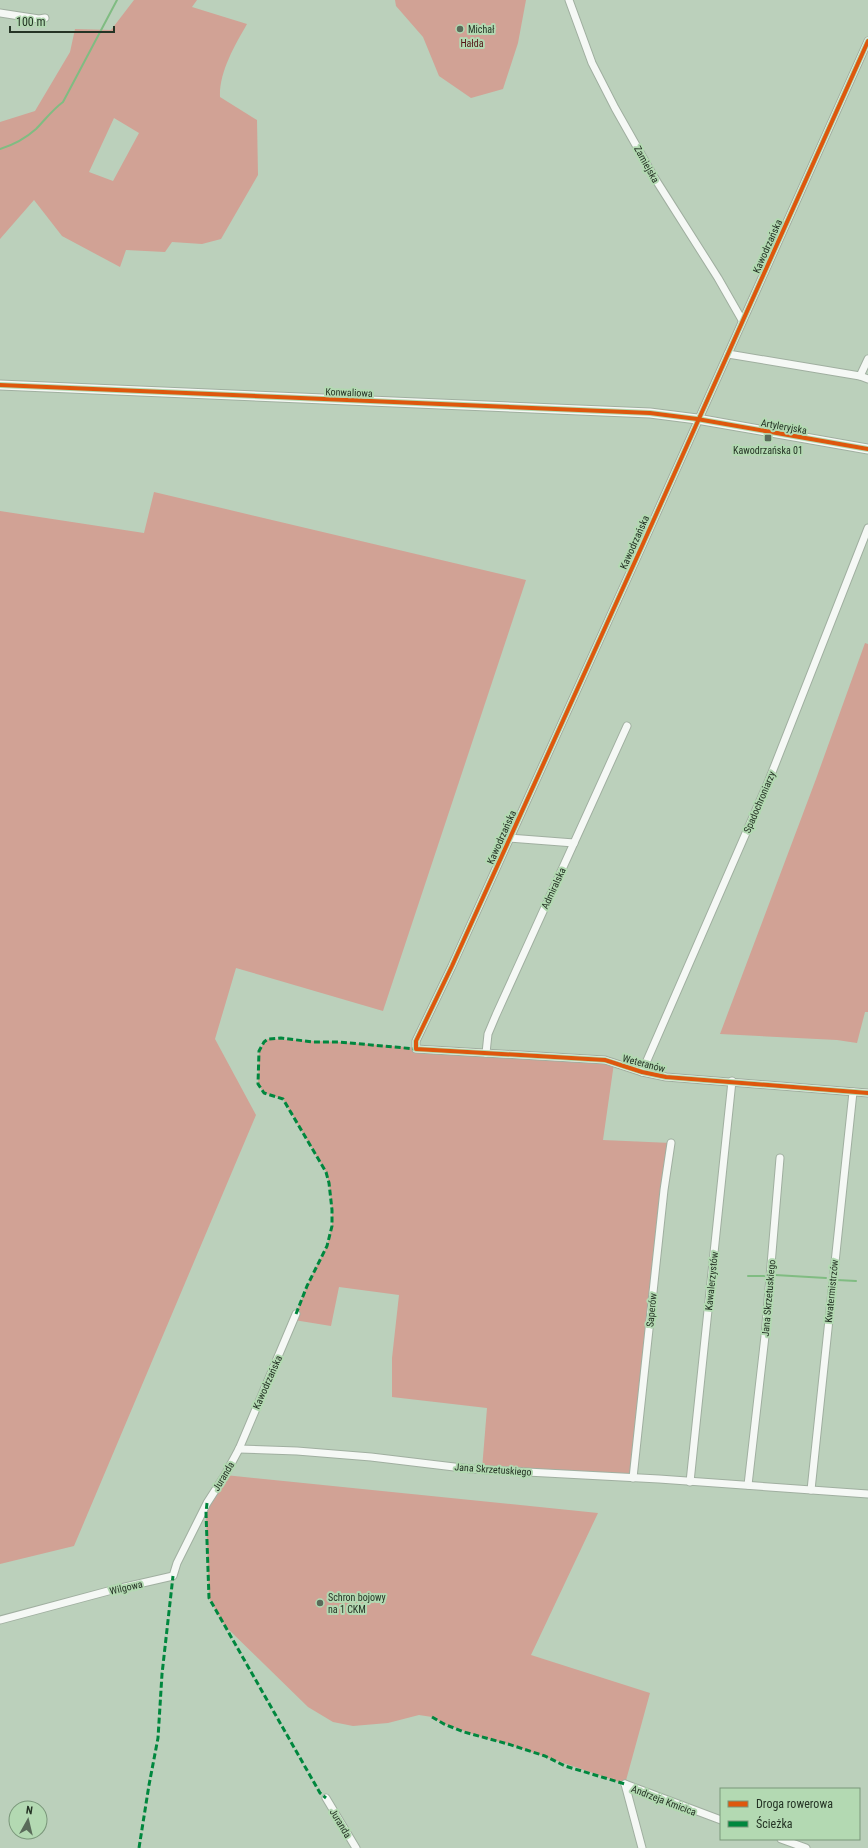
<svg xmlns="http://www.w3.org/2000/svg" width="868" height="1848" viewBox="0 0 868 1848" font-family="'Roboto Condensed',sans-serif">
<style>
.green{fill:#d1a295;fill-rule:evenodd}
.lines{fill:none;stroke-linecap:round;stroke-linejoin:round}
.stream{stroke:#80bc82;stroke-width:2}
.street-casing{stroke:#a0afa0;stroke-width:9}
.secondary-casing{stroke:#a0afa0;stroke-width:11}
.street{stroke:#f5f8f5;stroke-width:7}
.secondary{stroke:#f5f8f5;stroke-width:9}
.quiet{stroke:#00873e;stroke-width:3;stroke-dasharray:6 3;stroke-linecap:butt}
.cycleway-casing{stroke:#b3d9b2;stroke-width:6}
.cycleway{stroke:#de570d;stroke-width:4}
.poi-dot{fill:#5a6b5a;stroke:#b3d9b2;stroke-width:1.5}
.labels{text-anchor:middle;stroke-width:4;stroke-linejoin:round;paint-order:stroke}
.poi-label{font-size:10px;fill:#253425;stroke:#b3d9b2;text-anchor:start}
.park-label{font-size:10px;fill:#521112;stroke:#b3d9b2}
.street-label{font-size:10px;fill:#253425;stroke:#b3d9b2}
</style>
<rect width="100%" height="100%" fill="#bbd0bb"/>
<g class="green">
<path d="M 134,0 L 197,0 L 192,7 L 247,24 C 235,45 219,72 220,97 L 257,120 L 258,175 L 221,239 L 202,244 L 172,242 L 165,252 L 126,250 L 120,267 L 62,236 L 34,200 L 0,239 L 0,122 L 35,111 L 70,52 L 75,29 L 111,30 ZM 114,118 L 139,133 L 113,181 L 89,172 Z"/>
<polygon points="395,0 526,0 518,43 503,89 471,98 439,76 423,37 396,6"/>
<polygon points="154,492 526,580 383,1011 236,968 215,1039 256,1115 74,1546 0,1564 0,511 144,533"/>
<polygon points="865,643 868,644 868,1012 865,1012 857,1043 837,1040 720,1034 816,779"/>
<polygon points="268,1039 339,1042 614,1063 603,1140 671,1143 633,1478 482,1469 487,1408 392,1397 392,1358 399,1295 339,1287 331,1326 294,1320 307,1286 327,1246 332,1226 332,1210 329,1183 326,1172 283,1099 264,1093 258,1084 259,1051 264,1042"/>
<polygon points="225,1475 598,1513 531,1655 650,1693 625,1784 508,1744 481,1737 444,1724 432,1717 419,1715 388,1723 353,1726 333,1722 308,1707 225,1626 209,1598 206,1513"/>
</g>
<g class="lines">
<g class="stream">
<path d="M 0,149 C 13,145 26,138 36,129 C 45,120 52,110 63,102 L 117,0"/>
<polyline points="775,1275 826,1278"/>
<polyline points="748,1276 765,1276"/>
<polyline points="837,1280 856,1281"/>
</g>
<defs>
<g id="street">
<polyline points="569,0 592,63 615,108 654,177 718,278 742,320"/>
<polyline points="0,13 39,19 45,18"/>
<polyline points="868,41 642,546 452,966 416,1041 416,1049 605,1060 642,1072 666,1077 868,1093"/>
<polyline points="728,354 860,376 868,359"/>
<polyline points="860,376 868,379"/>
<polyline points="509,838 574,843"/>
<polyline points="486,1053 488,1034 496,1015 627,726"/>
<polyline points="642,1072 769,780 868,528"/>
<polyline points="239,1449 297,1451 371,1457 471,1469 659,1479 868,1494"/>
<polyline points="633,1478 664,1190 671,1143"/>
<polyline points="690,1482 732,1081"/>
<polyline points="748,1485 765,1336 780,1158"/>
<polyline points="811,1490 853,1092"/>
<polyline points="0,1620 112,1590 173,1576 177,1563 207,1503 225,1475 239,1449 296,1314"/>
<polyline points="625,1784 721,1820"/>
<polyline points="625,1784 642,1848"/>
<polyline points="326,1798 356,1848"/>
<polyline points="781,1839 806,1848"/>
</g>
<polyline id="secondary" points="0,385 650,413 697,419 868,449"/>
</defs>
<use href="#street" class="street-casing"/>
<use href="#secondary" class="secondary-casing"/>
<use href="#street" class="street"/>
<use href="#secondary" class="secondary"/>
<g class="quiet">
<polyline points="296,1314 307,1286 327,1246 332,1226 332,1210 329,1183 326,1172 283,1099 264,1093 258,1084 259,1051 264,1042 268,1039 281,1038 313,1042 339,1042 416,1049"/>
<polyline points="207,1503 206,1513 209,1598 320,1793 326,1798"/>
<polyline points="432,1717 444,1724 464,1732 508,1744 545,1756 565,1766 625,1784"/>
<polyline points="139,1848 149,1785 158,1738 162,1674 173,1576"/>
</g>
<defs>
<g id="cycleway">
<polyline points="868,41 642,546 452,966 416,1041 416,1049 605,1060 642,1072 666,1077 868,1093"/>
<polyline points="0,385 650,413 697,419 868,449"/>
</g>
</defs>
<use href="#cycleway" class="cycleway-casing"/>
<use href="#cycleway" class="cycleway"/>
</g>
<g class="poi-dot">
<circle cx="460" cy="29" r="4"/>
<rect x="764" y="434" width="8" height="8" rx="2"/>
<circle cx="320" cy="1603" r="4"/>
</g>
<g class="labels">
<g class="poi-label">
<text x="468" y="33">Michał</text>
<text x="768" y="454" text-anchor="middle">Kawodrzańska 01</text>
<text x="328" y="1601">Schron bojowy<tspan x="328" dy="12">na 1 CKM</tspan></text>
</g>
<g class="park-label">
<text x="472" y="47">Hałda</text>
</g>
<g class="street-label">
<text transform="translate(647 164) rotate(61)" y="4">Zamiejska</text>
<text transform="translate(767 246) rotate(-66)" y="4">Kawodrzańska</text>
<text transform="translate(349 392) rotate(2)" y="4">Konwaliowa</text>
<text transform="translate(784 426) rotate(10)" y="4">Artyleryjska</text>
<text transform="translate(634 542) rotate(-66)" y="4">Kawodrzańska</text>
<text transform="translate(759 802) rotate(-67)" y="4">Spadochroniarzy</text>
<text transform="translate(501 837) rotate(-66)" y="4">Kawodrzańska</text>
<text transform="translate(553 888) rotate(-65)" y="4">Admiralska</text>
<text transform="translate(644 1063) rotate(15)" y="4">Weteranów</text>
<text transform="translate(711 1281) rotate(-84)" y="4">Kawalerzystów</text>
<text transform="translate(831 1291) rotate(-84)" y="4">Kwatermistrzów</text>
<text transform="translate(768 1298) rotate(-85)" y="4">Jana Skrzetuskiego</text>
<text transform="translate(651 1310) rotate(-84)" y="4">Saperów</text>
<text transform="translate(267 1382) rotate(-66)" y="4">Kawodrzańska</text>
<text transform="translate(493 1469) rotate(4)" y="4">Jana Skrzetuskiego</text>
<text transform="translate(223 1476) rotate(-59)" y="4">Juranda</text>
<text transform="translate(126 1587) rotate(-13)" y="4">Wilgowa</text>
<text transform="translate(664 1800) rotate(21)" y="4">Andrzeja Kmicica</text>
<text transform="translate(341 1823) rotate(59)" y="4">Juranda</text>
</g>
</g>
<rect x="720" y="1788" width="140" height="52" fill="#b3d9b2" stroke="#7a977a"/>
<rect x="728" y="1801" width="20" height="6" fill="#de570d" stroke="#7a977a"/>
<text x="756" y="1808" font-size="12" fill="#253425">Droga rowerowa</text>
<rect x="728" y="1821" width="20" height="6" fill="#00873e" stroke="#7a977a"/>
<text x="756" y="1828" font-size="12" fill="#253425">Ścieżka</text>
<g transform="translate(28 1820) rotate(8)"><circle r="19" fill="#b3d9b2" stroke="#7a977a"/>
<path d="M0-3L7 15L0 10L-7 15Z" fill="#5a6b5a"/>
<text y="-6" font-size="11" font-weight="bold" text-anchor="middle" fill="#253425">N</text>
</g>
<path d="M10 26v6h104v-6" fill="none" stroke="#253425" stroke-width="2"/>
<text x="16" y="26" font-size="12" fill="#253425" stroke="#b3d9b2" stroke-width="3" paint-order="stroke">100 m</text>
</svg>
